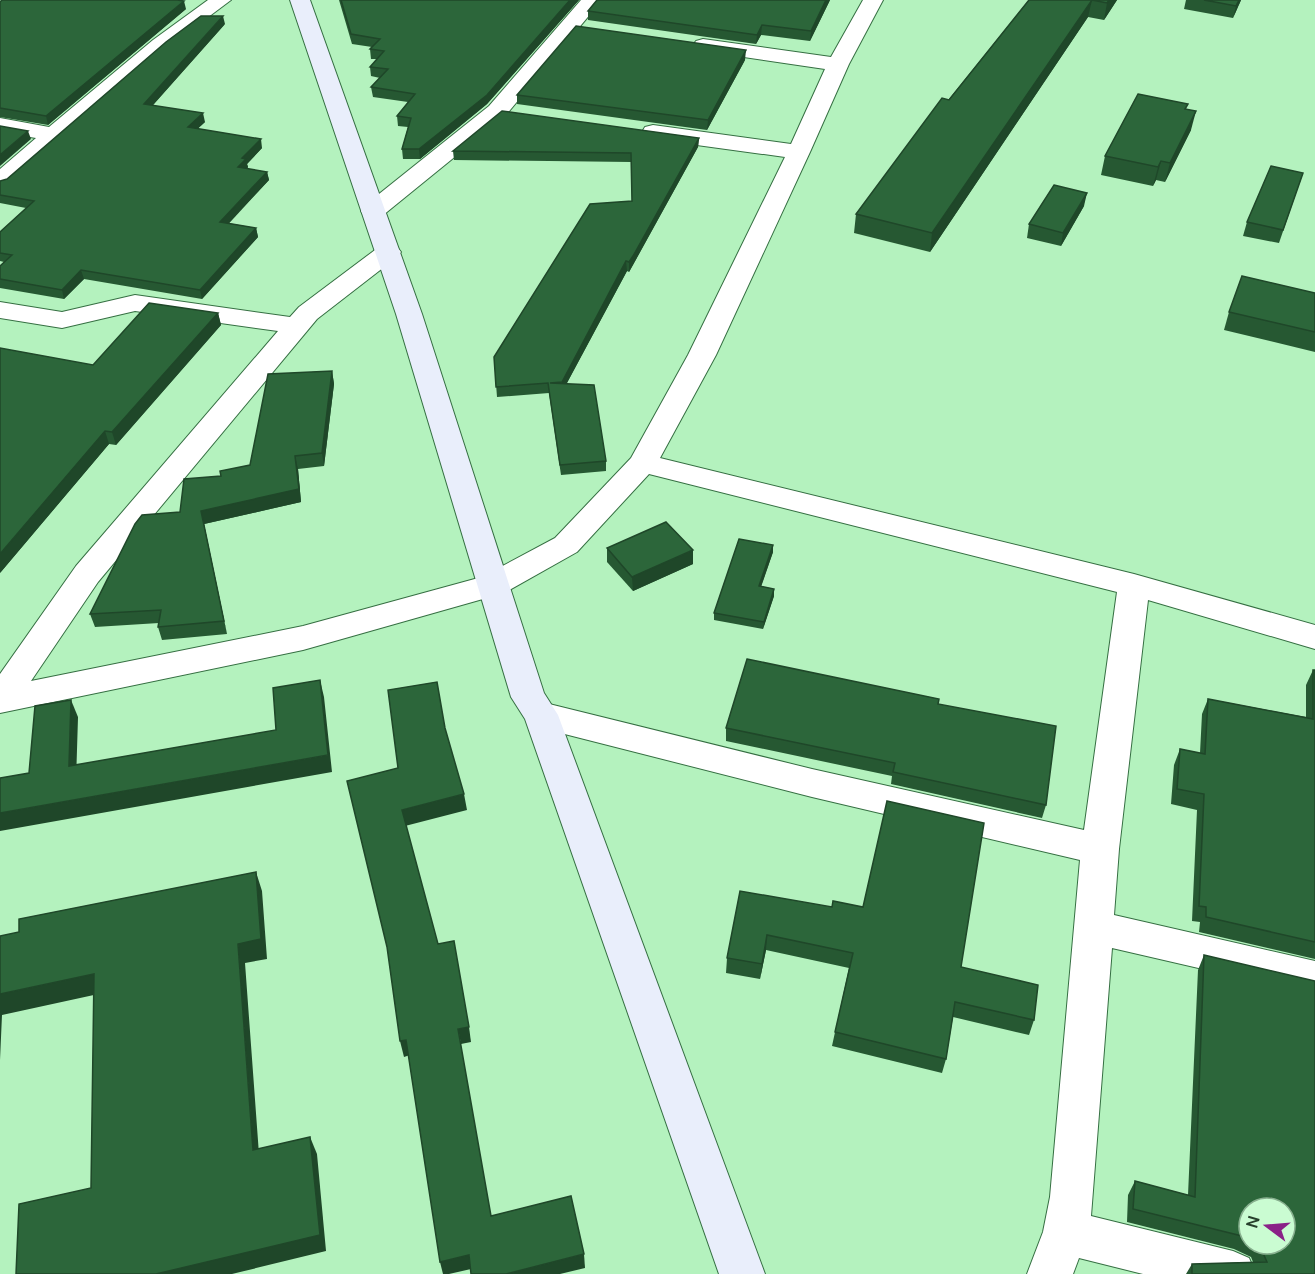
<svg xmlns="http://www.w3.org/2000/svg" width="1315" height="1274" viewBox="0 0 1315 1274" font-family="Manrope,sans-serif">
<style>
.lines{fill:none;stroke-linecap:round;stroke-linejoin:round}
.street-casing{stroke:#356f42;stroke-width:2}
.secondary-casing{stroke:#356f42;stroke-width:2}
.street{fill:#fff;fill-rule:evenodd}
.secondary{fill:#e9eefb;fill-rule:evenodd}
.wall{fill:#265832;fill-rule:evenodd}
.shaded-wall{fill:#1f4729}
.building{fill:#2c663a;stroke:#1f4729;stroke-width:1.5}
</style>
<rect width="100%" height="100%" fill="#b4f2be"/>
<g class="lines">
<defs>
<g id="street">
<polygon points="208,0 231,0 167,48 8,186 0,188 0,169 36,138 0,132 0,118 49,127 153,40"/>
<polygon points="581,0 602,0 505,116 382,216 373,218 364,216 361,211 364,206 489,106"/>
<polygon points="863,0 883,0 849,64 810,152 716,355 660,458 1134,574 1315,625 1315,649 1148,600 1119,849 1114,915 1315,961 1315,995 1112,948 1091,1216 1233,1251 1249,1258 1256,1274 1143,1274 1079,1258 1073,1274 1027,1274 1043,1232 1050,1197 1080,860 812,797 541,728 529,724 524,715 529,706 541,702 812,769 1084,830 1117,592 649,474 577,552 504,593 303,650 0,713 0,674 76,566 278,331 135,311 62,328 0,318 0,302 62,312 135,295 290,317 299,307 379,247 388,244 397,247 401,252 397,257 317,319 98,582 31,681 303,626 482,577 555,538 631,458 688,355 785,157 653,139 645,137 642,132 645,127 653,125 791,144 825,69 703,51 696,49 693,45 696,41 703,39 831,57"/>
</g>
<polygon id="secondary" points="290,0 310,0 422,314 544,693 558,715 765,1274 719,1274 525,719 511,697 396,314"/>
</defs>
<use href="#street" class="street-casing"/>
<use href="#secondary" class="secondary-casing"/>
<use href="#street" class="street"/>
<use href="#secondary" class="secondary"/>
</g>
<g class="wall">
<polygon points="339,0 579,0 487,104 420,159 403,159 402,149 408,127 398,126 397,116 408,102 373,97 371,87 380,78 371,76 370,67 377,59 371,59 370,49 372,47 352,44"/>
<polygon points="830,0 810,41 761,35 756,44 588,20 588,11"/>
<polygon points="1029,0 1117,0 1104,20 1088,17 930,252 854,233 856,214"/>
<polygon points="1186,0 1241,0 1233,18 1184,9"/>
<polygon points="0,2 186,9 48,125 0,117"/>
<polygon points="225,24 152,106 205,122 197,129 262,148 247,164 248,167 247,169 267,172 269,180 228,223 256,228 258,237 202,299 84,279 64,299 0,288 0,266 4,262 0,261 0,232 26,208 0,203 0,181 7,179"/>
<polygon points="745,60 707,130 517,104 517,95"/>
<polygon points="1186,109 1191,130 1165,182 1156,180 1153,186 1101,175 1105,156"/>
<polygon points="699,138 698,147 633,265 629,272 627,271 567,383 606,461 606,471 561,475 549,393 497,397 494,357 632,201 631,162 454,160 453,151"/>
<polygon points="1303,173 1279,243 1243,236 1247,222"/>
<polygon points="1084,206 1061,246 1027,238 1029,224"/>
<polygon points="1315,293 1315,352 1224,330 1229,312"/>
<polygon points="218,313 221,325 116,445 109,444 0,573 93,365"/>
<polygon points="332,371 334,384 324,466 298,469 301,502 204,524 227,634 162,640 158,627 159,623 95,627 90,614 180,512 221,476 250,465"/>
<polygon points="773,545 773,552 761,586 774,596 763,629 714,620 714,613"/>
<polygon points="607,548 693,564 633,591 607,562"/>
<polygon points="1313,670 1315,670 1315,959 1199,932 1200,922 1192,921 1197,810 1171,804 1174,765 1180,749 1200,753 1202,714 1208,699 1306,717 1306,685"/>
<polygon points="938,704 1046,805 1042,818 891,784 892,776 726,741 726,728"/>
<polygon points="740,891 961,967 1034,1020 1029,1035 953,1017 946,1059 942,1073 832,1046 849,968 766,950 760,979 726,973 727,958"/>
<path d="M 1204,955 L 1315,1274 L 1186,1274 L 1192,1264 L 1253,1262 L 1251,1257 L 1234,1249 L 1127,1222 L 1128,1195 L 1135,1181 L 1188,1195 L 1198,970 ZM 1249,1208 L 1285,1244 L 1249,1244 Z"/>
</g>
<g class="shaded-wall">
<polygon points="570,0 579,0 487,104 420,159 419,149"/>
<polygon points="826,0 830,0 810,41 811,31"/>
<polygon points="1092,0 1088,17 930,252 932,233"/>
<polygon points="1109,0 1117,0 1104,20 1107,3"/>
<polygon points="1239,0 1241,0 1233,18 1236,6"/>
<polygon points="184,1 186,9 48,125 46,116"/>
<polygon points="223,16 225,24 146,113 144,104"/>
<polygon points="762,25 761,35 756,44 757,35"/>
<polygon points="746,50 745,60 707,130 708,120"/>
<polygon points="1196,111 1191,130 1165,182 1170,163"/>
<polygon points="203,113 205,122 190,136 188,127"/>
<polygon points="28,131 31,139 0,166 0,155"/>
<polygon points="699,138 698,147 629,272 629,262"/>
<polygon points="261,139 262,148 247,164 248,167 240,176 238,167 242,158"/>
<polygon points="1161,161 1156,180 1153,186 1158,167"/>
<polygon points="267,172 269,180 222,231 220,222"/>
<polygon points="1087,193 1084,206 1061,246 1063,233"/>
<polygon points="256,228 258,237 202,299 200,290"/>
<polygon points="626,261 627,271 562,392 562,382"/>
<polygon points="81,270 84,279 64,299 62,290"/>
<polygon points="218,313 221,325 116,445 112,432"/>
<polygon points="332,371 334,384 324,466 322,453"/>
<polygon points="105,431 109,444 0,573 0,554"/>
<polygon points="295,456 298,469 301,502 204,524 227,634 224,621 201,511"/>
<polygon points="773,545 773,552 759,593 759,586"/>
<polygon points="693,550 693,564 633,591 632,577"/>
<polygon points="774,589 774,596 763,629 764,622"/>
<polygon points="320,680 324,697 332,772 0,831 0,813 328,755"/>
<polygon points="71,700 78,717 76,783 69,766"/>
<polygon points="464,794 467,810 405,826 402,810"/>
<polygon points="256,872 262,891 267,959 245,963 260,1168 253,1150 238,944"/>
<polygon points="767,935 766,950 760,979 762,964"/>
<polygon points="94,974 103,993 2,1015 0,1060 0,994"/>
<polygon points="469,1027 471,1042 461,1044 458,1029"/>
<polygon points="406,1040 410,1055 404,1057 400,1041"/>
<polygon points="310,1137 317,1154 326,1251 232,1274 156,1274"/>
<polygon points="584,1254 585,1268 560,1274 506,1274"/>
<polygon points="469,1255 471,1269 449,1274 443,1274 440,1262"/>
</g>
<g class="building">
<polygon points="2,0 177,0 184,1 46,116 0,108 0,2"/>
<polygon points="341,0 570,0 487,95 419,149 402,149 411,118 397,116 415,94 371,87 388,69 370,67 384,51 370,49 380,39 351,34"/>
<polygon points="597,0 826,0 811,31 762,25 757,35 588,11"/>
<polygon points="1029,0 1092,0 932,233 856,214 942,98 949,100"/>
<polygon points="1092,0 1109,0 1107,3"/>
<polygon points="1204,0 1239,0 1236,6"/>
<polygon points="201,16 223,16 144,104 203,113 188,127 261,139 242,158 246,159 238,167 267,172 220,222 256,228 200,290 81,270 62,290 0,279 0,266 12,255 0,253 0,232 34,201 0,195 0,181 7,179 166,42"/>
<polygon points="576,26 746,50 708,120 517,95"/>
<polygon points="1138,94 1188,104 1185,109 1196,111 1170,163 1161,161 1158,167 1105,156"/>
<polygon points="502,111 699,138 633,256 629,262 626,261 562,382 550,383 594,385 606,461 560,465 548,383 496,387 494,357 590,204 632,201 631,153 453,151"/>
<polygon points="0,126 28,131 0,155"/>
<polygon points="1271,166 1303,173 1283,230 1247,222"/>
<polygon points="1054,185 1087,193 1063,233 1029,224"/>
<polygon points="1242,276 1315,293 1315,332 1229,312"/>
<polygon points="149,303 218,313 112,432 105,431 0,554 0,348 93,365"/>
<polygon points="332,371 322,453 295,456 299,489 201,511 224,621 158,627 161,610 90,614 135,524 142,515 180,512 184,479 221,476 220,471 250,465 268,374"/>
<polygon points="666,522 693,550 632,577 607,548"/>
<polygon points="739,539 773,545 759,586 774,589 764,622 714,613"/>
<polygon points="747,659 939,699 938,704 1056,726 1046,805 893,772 895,763 726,728"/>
<polygon points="1313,670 1315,670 1315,942 1206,917 1206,907 1199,906 1204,794 1177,789 1180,749 1205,754 1208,699 1313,719"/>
<polygon points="320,680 328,755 0,813 0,778 29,773 35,706 71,700 69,766 276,730 273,688"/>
<polygon points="437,682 445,728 464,794 402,810 438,944 454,941 469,1027 458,1029 491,1216 571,1196 584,1254 506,1274 471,1274 469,1255 440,1262 406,1040 400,1041 387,947 347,781 398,768 388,690"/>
<polygon points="887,801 984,823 961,967 1038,985 1034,1020 955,1002 946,1059 835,1032 853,953 767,935 762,964 727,958 740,891 832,907 833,901 863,907"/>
<polygon points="256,872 261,939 238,944 253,1150 310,1137 320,1235 156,1274 16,1274 19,1204 91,1188 94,974 0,994 0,936 19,932 19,919"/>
<polygon points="1204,955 1315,981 1315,1274 1192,1274 1192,1264 1267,1262 1259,1244 1285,1244 1285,1208 1249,1208 1249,1239 1242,1236 1133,1209 1135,1181 1195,1197"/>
</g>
<g transform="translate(1267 1226) rotate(286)"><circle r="28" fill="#cafcd2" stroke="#88b08f" stroke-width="1.5"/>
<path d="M0-4.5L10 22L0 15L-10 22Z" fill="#8a2187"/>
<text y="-9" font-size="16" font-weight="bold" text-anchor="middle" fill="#263f2b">N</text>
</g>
</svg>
